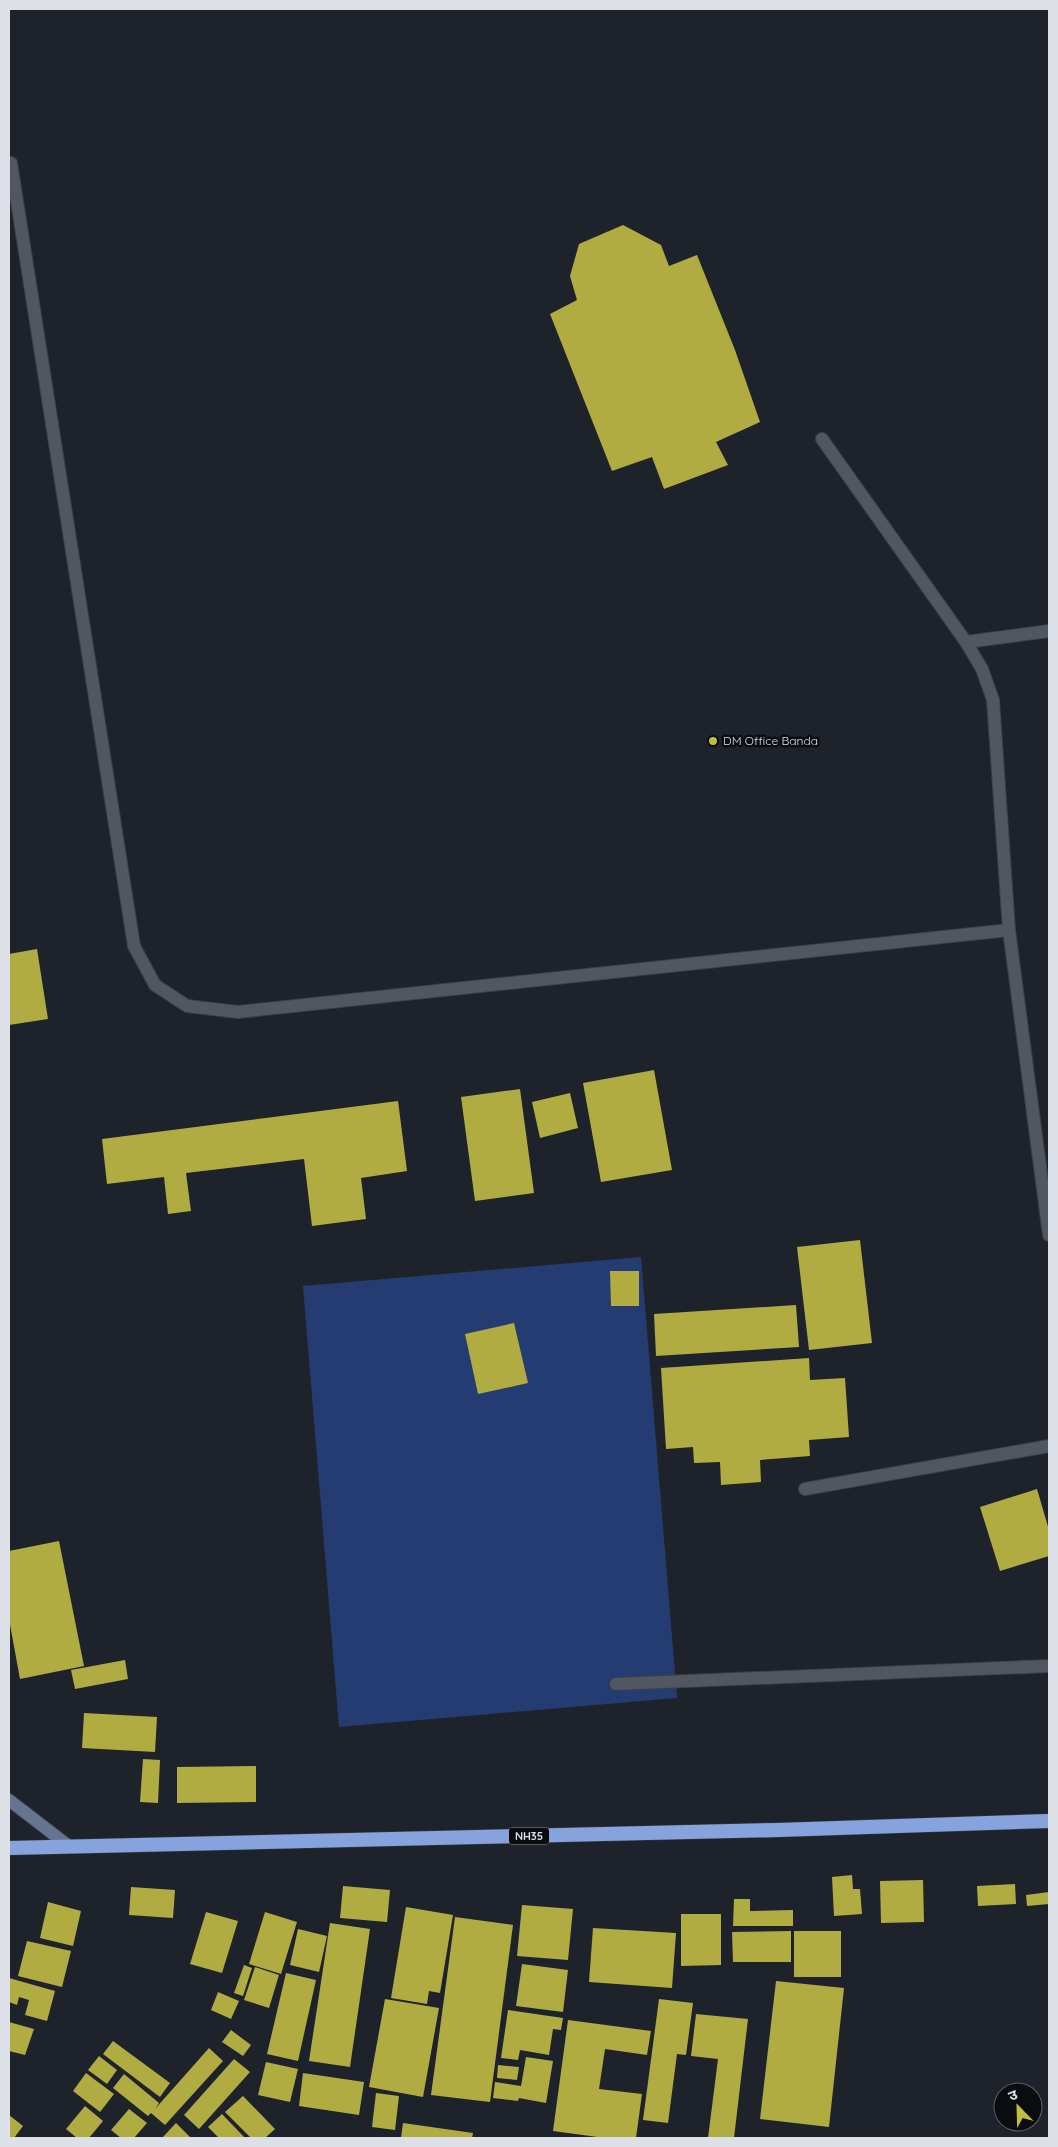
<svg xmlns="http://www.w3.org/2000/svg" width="1058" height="2147" viewBox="0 0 1058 2147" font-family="Quicksand,'Noto Sans Devanagari',sans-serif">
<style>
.green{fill:#253c72}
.building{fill:#b1ac41}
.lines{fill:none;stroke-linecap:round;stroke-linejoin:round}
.service-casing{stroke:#3b3f46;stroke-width:14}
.secondary-casing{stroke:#3b3f46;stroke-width:14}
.trunk-casing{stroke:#3b3f46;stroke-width:15}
.service{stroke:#515761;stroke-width:12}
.secondary{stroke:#657490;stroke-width:12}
.trunk{stroke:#86a3de;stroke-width:14}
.poi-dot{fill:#c3bd3e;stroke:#0a0c10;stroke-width:2}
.labels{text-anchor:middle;stroke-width:5;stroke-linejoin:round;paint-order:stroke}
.shield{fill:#0a0c10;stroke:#9ea0a6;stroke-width:1}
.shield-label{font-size:11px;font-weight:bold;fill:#dde0e6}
.poi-label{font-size:12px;fill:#dde0e6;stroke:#0a0c10;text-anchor:start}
</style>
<rect width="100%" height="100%" fill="#1e232b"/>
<polygon class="green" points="641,1257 677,1698 339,1727 303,1286"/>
<g class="building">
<polygon points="623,225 661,245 669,266 697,255 735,350 760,422 716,442 728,465 664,489 652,457 612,471 550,314 577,300 570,276 579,244"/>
<polygon points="37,949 48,1019 9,1025 9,954"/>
<polygon points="654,1070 672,1170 601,1182 583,1083"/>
<polygon points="520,1089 534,1193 475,1201 461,1097"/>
<polygon points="570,1093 578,1128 540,1138 532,1102"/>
<polygon points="398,1101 407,1171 361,1178 366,1219 312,1226 304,1159 186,1173 191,1211 168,1214 164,1177 107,1184 102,1139"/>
<polygon points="860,1240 872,1343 809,1350 797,1247"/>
<polygon points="610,1271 639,1271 639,1306 611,1306"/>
<polygon points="796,1305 799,1347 656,1356 654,1314"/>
<polygon points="514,1323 528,1383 478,1394 465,1334"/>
<polygon points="809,1358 810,1380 845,1378 849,1437 809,1440 810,1456 760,1460 761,1482 721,1485 720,1462 694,1463 693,1447 666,1449 661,1368"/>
<polygon points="1037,1489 1049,1530 1049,1556 1000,1571 980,1507"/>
<polygon points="59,1541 84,1666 20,1679 9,1619 9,1551"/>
<polygon points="125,1660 128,1679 75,1689 71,1670"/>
<polygon points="84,1713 157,1717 155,1752 82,1748"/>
<polygon points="143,1759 160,1760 158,1803 140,1802"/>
<polygon points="256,1766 256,1802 177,1803 177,1767"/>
<polygon points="852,1875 853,1889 860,1889 862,1914 834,1916 832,1877"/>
<polygon points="923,1880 924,1922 881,1923 880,1881"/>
<polygon points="1015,1884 1016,1904 978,1906 977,1886"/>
<polygon points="343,1886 390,1890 387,1922 340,1918"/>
<polygon points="131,1887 175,1890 173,1918 129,1915"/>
<polygon points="1049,1892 1049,1904 1027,1906 1026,1895"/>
<polygon points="734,1899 750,1899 750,1911 793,1910 793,1926 733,1926"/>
<polygon points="48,1902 81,1911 73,1946 40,1938"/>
<polygon points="522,1905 573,1909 568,1960 517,1956"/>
<polygon points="406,1907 453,1915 440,1993 429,1991 427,2004 391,1998"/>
<polygon points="206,1912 238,1921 222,1973 190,1964"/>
<polygon points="265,1912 297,1922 281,1974 249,1964"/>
<polygon points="681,1914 721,1914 721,1965 681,1966"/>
<polygon points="455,1917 513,1925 490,2102 431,2095"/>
<polygon points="330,1923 370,1929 350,2067 309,2061"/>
<polygon points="593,1928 676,1933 672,1988 589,1982"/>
<polygon points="298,1929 327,1936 319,1972 290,1965"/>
<polygon points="791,1931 791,1962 733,1962 732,1932"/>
<rect x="794" y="1931" width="47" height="46"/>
<polygon points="27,1941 71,1951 62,1987 18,1976"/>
<polygon points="522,1964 568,1970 563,2012 516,2006"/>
<polygon points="244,1965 252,1968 243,1996 234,1993"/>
<polygon points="255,1967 279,1975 269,2008 244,2000"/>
<polygon points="286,1973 316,1980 298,2061 267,2054"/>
<polygon points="9,1978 55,1991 47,2021 25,2015 29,2000 19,1997 17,2005 9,2002"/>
<polygon points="776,1981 844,1988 829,2127 760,2119"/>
<polygon points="218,1992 239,2001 231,2019 211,2010"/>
<polygon points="385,1999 439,2008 423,2097 369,2087"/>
<polygon points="659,1999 693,2003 686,2055 677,2054 668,2123 643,2120"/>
<polygon points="508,2010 563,2018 561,2030 553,2029 549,2055 520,2050 518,2060 501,2058"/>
<polygon points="696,2014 748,2019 734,2138 708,2138 718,2059 691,2056"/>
<polygon points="568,2020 651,2031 647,2055 605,2049 599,2089 642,2094 636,2138 605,2138 553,2131"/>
<polygon points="9,2022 34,2029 25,2055 9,2051"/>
<polygon points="231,2030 251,2045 243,2056 222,2042"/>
<polygon points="113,2041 170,2083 160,2097 103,2054"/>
<polygon points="209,2048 223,2061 165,2125 151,2113 148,2116 113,2088 124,2074 159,2103 155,2109"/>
<polygon points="99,2056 117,2070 107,2084 88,2070"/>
<polygon points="526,2057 553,2061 546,2103 519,2098 518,2101 493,2098 495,2082 521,2086 520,2092"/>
<polygon points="234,2059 250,2072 199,2129 184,2115"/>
<polygon points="266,2062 298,2069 290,2102 258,2095"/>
<polygon points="498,2065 519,2067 517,2080 497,2078"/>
<polygon points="86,2073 114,2094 100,2112 73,2091"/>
<polygon points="303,2073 364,2082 359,2115 299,2106"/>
<polygon points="376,2093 399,2096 395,2130 372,2127"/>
<polygon points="243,2096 275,2129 265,2138 251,2138 225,2112"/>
<polygon points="85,2106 103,2121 89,2138 77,2138 66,2129"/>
<polygon points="129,2109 147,2123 134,2138 121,2138 111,2130"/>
<polygon points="222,2114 245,2138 219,2138 208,2127"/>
<polygon points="9,2115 23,2126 14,2138 9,2138"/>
<polygon points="176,2123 191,2138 162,2138"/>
<polygon points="403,2123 473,2133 472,2138 401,2138"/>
</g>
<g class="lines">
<defs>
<g id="service">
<polyline points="11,163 134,946 155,985 187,1006 238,1012 1009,930"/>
<polyline points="822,439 966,642 982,669 993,700 1009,930 1049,1235"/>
<polyline points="966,642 1049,631"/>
<polyline points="805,1489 1049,1446"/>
<polyline points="616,1684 1049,1666"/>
</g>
<polyline id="secondary" points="9,1800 70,1847"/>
<polyline id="trunk" points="9,1848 778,1830 1049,1821"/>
</defs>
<use href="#service" class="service-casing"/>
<use href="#secondary" class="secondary-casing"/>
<use href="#trunk" class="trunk-casing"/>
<use href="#service" class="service"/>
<use href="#secondary" class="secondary"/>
<use href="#trunk" class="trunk"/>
</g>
<circle class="poi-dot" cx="713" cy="741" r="5"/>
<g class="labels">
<rect class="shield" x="509" y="1827.5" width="40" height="17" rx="4"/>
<g class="shield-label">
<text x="529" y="1840">NH35</text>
</g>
<g class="poi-label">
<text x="723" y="745">DM Office Banda</text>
</g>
</g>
<rect width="1058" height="2147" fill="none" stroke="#dde0e6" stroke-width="20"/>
<g transform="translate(1018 2107) rotate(337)"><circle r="24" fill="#0a0c10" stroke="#5e6166"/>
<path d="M0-4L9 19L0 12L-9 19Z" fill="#c3bd3e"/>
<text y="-8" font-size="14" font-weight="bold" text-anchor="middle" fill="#dde0e6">उ</text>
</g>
</svg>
